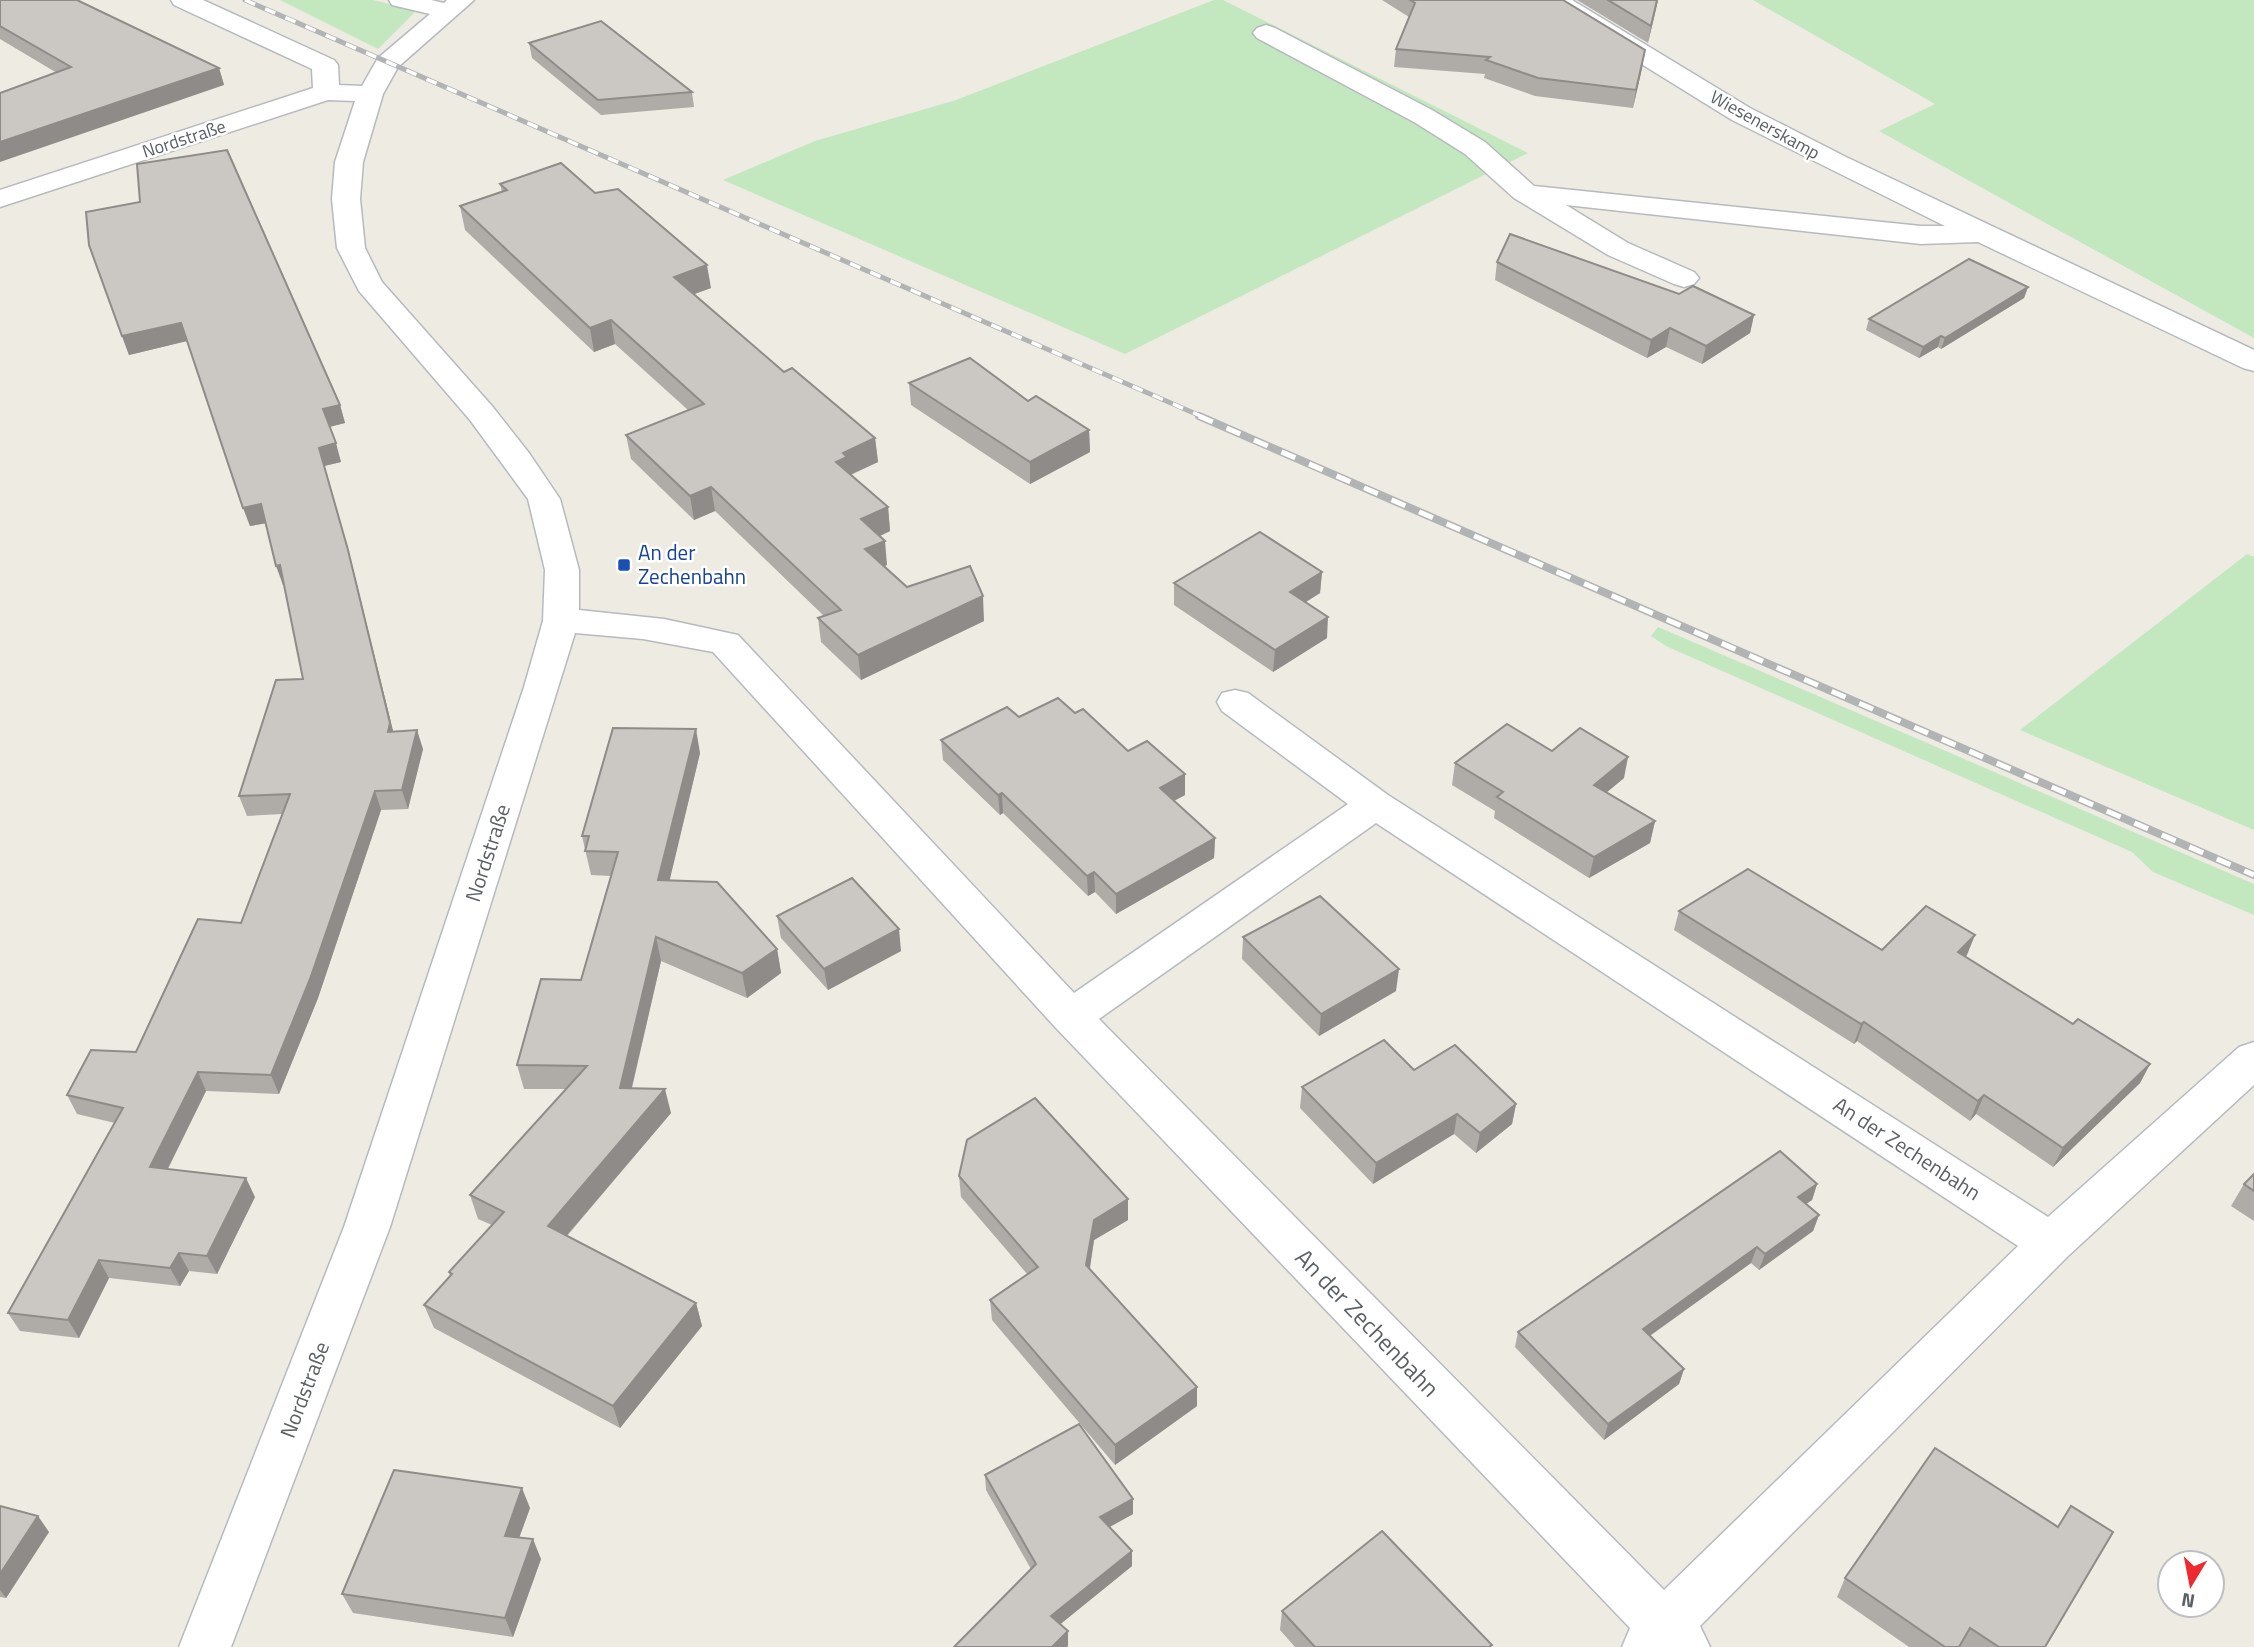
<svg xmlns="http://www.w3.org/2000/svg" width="2254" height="1647" viewBox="0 0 2254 1647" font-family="'Titillium Web',sans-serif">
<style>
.green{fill:#c3e7bf}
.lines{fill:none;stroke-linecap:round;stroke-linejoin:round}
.minor-casing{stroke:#b6babe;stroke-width:3}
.minor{fill:#fff;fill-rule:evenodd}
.rail-far1-casing{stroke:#b2b3b4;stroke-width:5}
.rail-casing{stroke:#b2b3b4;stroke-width:8}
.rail-far1{stroke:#fff;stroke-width:3.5;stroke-dasharray:11;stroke-linecap:butt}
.rail{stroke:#fff;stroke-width:5;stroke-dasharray:15;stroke-linecap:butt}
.wall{fill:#afaba7}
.shaded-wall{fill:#8e8b88}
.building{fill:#cbc7c2;stroke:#8e8b88;stroke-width:2}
.transit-dot{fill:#1a4fb4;stroke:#fff;stroke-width:2.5}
.labels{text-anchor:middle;stroke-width:5;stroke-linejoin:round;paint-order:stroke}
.far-street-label{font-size:18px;fill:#5b6064;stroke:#fff}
.transit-label{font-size:21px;fill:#164399;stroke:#fff;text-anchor:start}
.street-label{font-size:21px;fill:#5b6064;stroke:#fff}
.near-street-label{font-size:24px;fill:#5b6064;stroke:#fff}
</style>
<rect width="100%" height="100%" fill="#eeebe3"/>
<g class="green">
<polygon points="280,0 373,0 416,11 378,49"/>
<polygon points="1214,0 1223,0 1528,153 1125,354 723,180 815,141 956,100"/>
<polygon points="1753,0 2254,0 2254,338 1879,131 1935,104"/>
<polygon points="2247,554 2254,557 2254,830 2020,730"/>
<polygon points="1658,627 2254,884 2254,915 2153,872 2132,852 1666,646 1651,636"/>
</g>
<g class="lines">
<defs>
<g id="minor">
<path d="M 171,0 L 203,0 L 334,60 L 338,65 L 339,85 L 362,86 L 378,58 L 430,14 L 392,5 L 389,0 L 431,0 L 444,3 L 447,0 L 474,0 L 398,67 L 383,94 L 363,162 L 360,199 L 365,248 L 382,282 L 492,406 L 529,453 L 560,499 L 579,570 L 579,610 L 664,619 L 738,635 L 1074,993 L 1348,804 L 1222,711 L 1217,702 L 1222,693 L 1235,690 L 1248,693 L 1388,795 L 2048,1217 L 2239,1047 L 2254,1042 L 2254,1085 L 2067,1257 L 1700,1626 L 1710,1647 L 1622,1647 L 1630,1628 L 1056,1028 L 713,652 L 643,639 L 575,633 L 390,1227 L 231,1647 L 179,1647 L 344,1227 L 524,687 L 543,621 L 545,570 L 528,499 L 470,420 L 359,291 L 337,248 L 332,199 L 335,162 L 355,101 L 328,100 L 0,207 L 0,190 L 313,88 L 312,69 L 174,5 ZM 1376,823 L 2018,1246 L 1664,1590 L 1099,1019 Z"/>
<polygon points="1543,0 1572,0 1750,108 1846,157 2254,350 2254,371 2243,368 1978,242 1921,244 1566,205 1628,243 1694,272 1699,278 1694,284 1684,287 1674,284 1608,255 1514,198 1465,154 1414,122 1257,38 1253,33 1257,28 1266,25 1275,28 1432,110 1485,142 1534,186 1921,226 1945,226 1732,120 1546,5"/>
</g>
</defs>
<use href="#minor" class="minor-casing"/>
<use href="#minor" class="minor"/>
<defs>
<polyline id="rail-far1" points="245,0 1203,417"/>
<polyline id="rail" points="1199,416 2254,875"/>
</defs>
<use href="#rail-far1" class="rail-far1-casing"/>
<use href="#rail" class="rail-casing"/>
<use href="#rail-far1" class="rail-far1"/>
<use href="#rail" class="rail"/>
</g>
<g class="wall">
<polygon points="0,0 219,68 224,85 57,73 0,39"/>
<polygon points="1382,0 1563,0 1642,68 1633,108 1535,96 1484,78 1485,74 1394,67 1396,49 1409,17"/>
<polygon points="1577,0 1658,0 1648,43"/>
<polygon points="529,43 692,92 694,107 601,115 532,58"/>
<polygon points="500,184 595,193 711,288 694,294 784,372 875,438 878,462 851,475 888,507 890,531 880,536 887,565 884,566 907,587 984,621 861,680 821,642 818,618 824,616 715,511 694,520 631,459 626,435 688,410 615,344 594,352 465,230 460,206 502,192"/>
<polygon points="89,245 340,405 345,423 330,427 341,462 324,466 353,569 393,731 423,749 408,809 381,810 318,998 279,1094 206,1091 168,1169 255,1197 217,1274 189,1271 180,1286 109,1278 79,1338 20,1331 8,1313 115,1123 77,1114 67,1095 136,1052 241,923 282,814 247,816 239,796 303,679 284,585 283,585 266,523 250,526 187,341 129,355"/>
<polygon points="1497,262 1679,294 1754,315 1750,333 1702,364 1666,347 1647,358 1495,280"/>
<polygon points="2028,287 2024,298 1941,349 1938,347 1919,358 1866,330 1869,319"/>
<polygon points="909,383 1028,401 1089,430 1090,452 1030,484 911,405"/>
<polygon points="1322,572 1320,593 1306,602 1327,638 1273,672 1174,605 1174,583"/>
<polygon points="1075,713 1128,751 1185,795 1174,801 1215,838 1214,858 1116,914 1095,892 1088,896 1003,813 1000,815 943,760 941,740 1019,717"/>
<polygon points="1552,751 1624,778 1607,792 1655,821 1650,843 1589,878 1494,818 1495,811 1452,785 1455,763"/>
<polygon points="700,753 669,881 777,949 781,973 747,998 661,961 632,1088 671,1113 567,1236 696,1303 702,1326 620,1428 434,1328 424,1305 450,1276 449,1272 492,1225 478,1219 470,1195 566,1089 524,1089 517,1065 581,980 611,876 591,875 582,836"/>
<polygon points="1679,911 1882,950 1967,955 1965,957 2073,1024 2150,1064 2140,1083 2053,1167 1976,1114 1970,1121 1857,1041 1854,1044 1674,930"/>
<polygon points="777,916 901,951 828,990 781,938"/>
<polygon points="1243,937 1396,991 1319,1036 1242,959"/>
<polygon points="1414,1070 1516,1104 1512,1124 1476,1153 1454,1134 1373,1184 1300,1108 1302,1087"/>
<polygon points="2254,1174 2254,1221 2231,1206 2244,1184"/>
<polygon points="959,1176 1128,1199 1128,1220 1094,1240 1090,1269 1197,1387 1197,1406 1115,1465 992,1320 990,1300 1028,1275 961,1197"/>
<polygon points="1817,1184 1812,1200 1806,1204 1819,1215 1813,1231 1759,1270 1751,1263 1650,1336 1684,1369 1679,1384 1604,1440 1515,1347 1518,1332"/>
<polygon points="985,1475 1133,1514 1110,1527 1132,1551 1132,1566 1060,1624 1068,1646 1031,1569 986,1490"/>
<polygon points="0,1506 49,1532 6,1598 0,1597"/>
<polygon points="530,1508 519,1537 541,1559 513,1637 353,1613 342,1594"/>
<polygon points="1845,1578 2045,1647 1909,1647 1837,1597"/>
<polygon points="1282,1611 1491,1647 1295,1647 1280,1630"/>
</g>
<g class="shaded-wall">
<polygon points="1657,0 1658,0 1648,43 1651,26"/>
<polygon points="1645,50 1642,68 1633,108 1636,90"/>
<polygon points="219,68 224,85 0,162 0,142"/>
<polygon points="707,265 711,288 678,300 674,277"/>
<polygon points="2028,287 2024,298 1941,349 1945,338"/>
<polygon points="1754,315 1750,333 1702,364 1706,346"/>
<polygon points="611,320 615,344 594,352 590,328"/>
<polygon points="181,323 187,341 129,355 122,336"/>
<polygon points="1670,328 1666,347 1647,358 1651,340"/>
<polygon points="1941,336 1938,347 1919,358 1923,347"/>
<polygon points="340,405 345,423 328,427 323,409"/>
<polygon points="1089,430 1090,452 1030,484 1030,462"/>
<polygon points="875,438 878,462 849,475 836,462 843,453"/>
<polygon points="336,443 341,462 324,466 353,569 396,743 388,732 319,448"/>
<polygon points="711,487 715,511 694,520 690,496"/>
<polygon points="261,504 268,523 250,526 243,508"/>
<polygon points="888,507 890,531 863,544 861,519"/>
<polygon points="885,541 887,565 868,574 865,549"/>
<polygon points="280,565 286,584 283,585 276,566"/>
<polygon points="1322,572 1320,593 1288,613 1290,592"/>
<polygon points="983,596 984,621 861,680 858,655"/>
<polygon points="1328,617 1327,638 1273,672 1275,650"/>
<polygon points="696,729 700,753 664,904 658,880"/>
<polygon points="417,730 423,749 408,809 402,790"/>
<polygon points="1628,757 1624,778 1590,806 1594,785"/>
<polygon points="1185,774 1185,795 1160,808 1160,788"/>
<polygon points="375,791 381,810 318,998 279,1094 271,1075"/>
<polygon points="1002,793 1003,813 1000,815 998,795"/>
<polygon points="1655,821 1650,843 1589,878 1594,857"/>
<polygon points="1215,838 1214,858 1116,914 1116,894"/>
<polygon points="1094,872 1095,892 1088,896 1087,876"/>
<polygon points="899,929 901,951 828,990 824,969"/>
<polygon points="1975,935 1967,955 1951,972 1958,952"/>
<polygon points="656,937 661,961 626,1112 620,1088"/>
<polygon points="777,949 781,973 747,998 742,973"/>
<polygon points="1399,969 1396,991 1319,1036 1321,1014"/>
<polygon points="1864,1022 1857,1041 1854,1044 1861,1024"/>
<polygon points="2150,1064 2140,1083 2053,1167 2063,1148"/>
<polygon points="198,1072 206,1091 159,1186 150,1167"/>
<polygon points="665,1089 671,1113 555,1249 548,1226"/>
<polygon points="1984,1095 1976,1114 1970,1121 1978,1101"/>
<polygon points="1516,1104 1512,1124 1476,1153 1480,1133"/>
<polygon points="1457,1114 1454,1134 1373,1184 1376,1163"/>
<polygon points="246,1178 255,1197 217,1274 207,1256"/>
<polygon points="1817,1184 1812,1200 1793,1213 1798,1197"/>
<polygon points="1128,1199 1128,1220 1094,1240 1087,1285 1086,1265 1094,1220"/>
<polygon points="1819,1215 1813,1231 1759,1270 1765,1254"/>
<polygon points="1757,1247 1751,1263 1638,1344 1643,1329"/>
<polygon points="179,1253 189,1271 180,1286 170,1268"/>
<polygon points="99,1260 109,1278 79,1338 68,1320"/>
<polygon points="696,1303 702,1326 620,1428 613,1406"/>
<polygon points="1684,1369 1679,1384 1604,1440 1608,1424"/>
<polygon points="1197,1387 1197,1406 1115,1465 1115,1445"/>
<polygon points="522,1488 530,1508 513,1555 505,1536"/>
<polygon points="1133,1499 1133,1514 1100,1532 1100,1517"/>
<polygon points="38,1516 49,1532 6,1598 0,1590 0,1574"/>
<polygon points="533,1539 541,1559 513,1637 505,1618"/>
<polygon points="1132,1551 1132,1566 1052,1631 1051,1616"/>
<polygon points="1068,1631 1068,1646 1067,1647 1052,1647"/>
</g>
<g class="building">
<polygon points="0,0 77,0 219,68 0,142 0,93 71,67 0,26"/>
<polygon points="1410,0 1563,0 1645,50 1636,90 1538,78 1486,60 1490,57 1396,49 1415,3"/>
<polygon points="1608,0 1657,0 1651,26"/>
<polygon points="601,21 692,92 598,100 529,43"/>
<polygon points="227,150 340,405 323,409 336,443 319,448 348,550 390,723 388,732 417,730 402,790 375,791 310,979 271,1075 198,1072 150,1167 246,1178 207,1256 179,1253 170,1268 99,1260 68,1320 8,1313 123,1108 67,1095 91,1050 136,1052 198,919 241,923 290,794 239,796 276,680 303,679 280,565 276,566 261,504 243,508 181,323 122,336 89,245 86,212 140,202 137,164"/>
<polygon points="561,163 595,193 618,189 707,265 674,277 784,372 792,368 875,438 843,453 847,457 836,462 888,507 861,519 885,541 865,549 907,587 970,566 983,596 858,655 818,618 841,610 711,487 690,496 626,435 704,404 611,320 590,328 460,206 507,190 500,184"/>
<polygon points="1510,234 1679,294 1693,286 1754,315 1706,346 1670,328 1651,340 1497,262"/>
<polygon points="1969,259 2028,287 1945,338 1941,336 1923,347 1869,319"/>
<polygon points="970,358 1028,401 1036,396 1089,430 1030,462 909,383"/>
<polygon points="1260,532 1322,572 1290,592 1328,617 1275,650 1174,583"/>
<polygon points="1058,698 1075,713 1083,709 1128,751 1147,741 1185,774 1160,788 1215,838 1116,894 1094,872 1087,876 1002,793 998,795 941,740 1007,707 1019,717"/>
<polygon points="1507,724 1552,751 1580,728 1628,757 1594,785 1655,821 1594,857 1497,797 1503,792 1455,763"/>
<polygon points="613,728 696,729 658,880 717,882 777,949 742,973 656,937 620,1088 665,1089 548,1226 696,1303 613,1406 424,1305 452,1274 449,1272 504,1212 470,1195 587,1066 517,1065 541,979 581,980 618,852 585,851 589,836 582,836"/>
<polygon points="1748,869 1882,950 1926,906 1975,935 1958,952 2073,1024 2078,1019 2150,1064 2063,1148 1984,1095 1978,1101 1864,1022 1861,1024 1679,911"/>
<polygon points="852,878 899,929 824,969 777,916"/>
<polygon points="1320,896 1399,969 1321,1014 1243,937"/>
<polygon points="1384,1040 1414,1070 1455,1045 1516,1104 1480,1133 1457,1114 1376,1163 1302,1087"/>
<polygon points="1035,1098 1128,1199 1094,1220 1086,1265 1197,1387 1115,1445 990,1300 1038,1267 959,1176 967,1140"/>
<polygon points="1780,1151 1817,1184 1798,1197 1819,1215 1765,1254 1757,1247 1643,1329 1684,1369 1608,1424 1518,1332"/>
<polygon points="2254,1174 2254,1191 2244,1184"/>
<polygon points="1079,1424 1133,1499 1100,1517 1132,1551 1051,1616 1068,1631 1052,1647 954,1647 1036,1564 985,1475"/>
<polygon points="1935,1448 2058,1527 2071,1506 2113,1532 2045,1647 1999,1647 1970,1628 1959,1647 1945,1647 1845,1578"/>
<polygon points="394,1470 522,1488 505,1536 533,1539 505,1618 342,1594"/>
<polygon points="0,1506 38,1516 0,1574"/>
<polygon points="1382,1531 1492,1645 1489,1647 1315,1647 1282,1611"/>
</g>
<rect class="transit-dot" x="617" y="558" width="14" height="14" rx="3.5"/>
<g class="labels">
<g class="far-street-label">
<text transform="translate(1765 125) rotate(29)" y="6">Wiesenerskamp</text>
<text transform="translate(184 139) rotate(-18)" y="6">Nordstraße</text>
</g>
<g class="transit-label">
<text x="638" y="560">An der<tspan x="638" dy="24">Zechenbahn</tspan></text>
</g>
<g class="street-label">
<text transform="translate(488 853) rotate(-72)" y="7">Nordstraße</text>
<text transform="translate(1907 1149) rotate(33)" y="7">An der Zechenbahn</text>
<text transform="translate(305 1390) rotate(-69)" y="7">Nordstraße</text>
</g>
<g class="near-street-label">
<text transform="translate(1367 1323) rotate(46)" y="8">An der Zechenbahn</text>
</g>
</g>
<g transform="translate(2191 1584) rotate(190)"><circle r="33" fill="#ffffff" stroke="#bdbfc1" stroke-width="2"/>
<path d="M0-5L12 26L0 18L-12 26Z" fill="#ee292f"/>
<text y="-10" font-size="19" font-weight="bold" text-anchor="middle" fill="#5b6064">N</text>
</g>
</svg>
